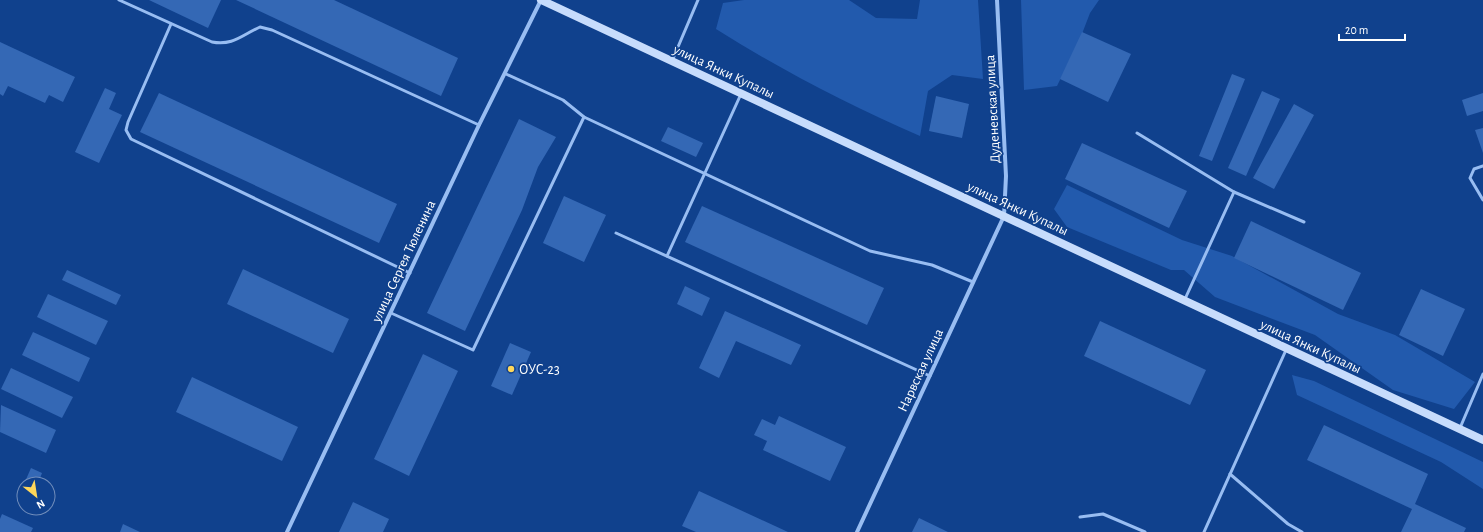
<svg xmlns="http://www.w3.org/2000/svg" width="1483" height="532" viewBox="0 0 1483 532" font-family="'Alegreya Sans',sans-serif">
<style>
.green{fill:#225aad}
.building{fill:#3468b5}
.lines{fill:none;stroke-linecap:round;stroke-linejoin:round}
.lane{stroke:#98bdf2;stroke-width:3}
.street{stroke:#98bdf2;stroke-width:4}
.secondary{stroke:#c7dcfc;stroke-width:8}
.poi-dot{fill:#ffd75a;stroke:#10418d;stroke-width:1.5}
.labels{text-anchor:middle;stroke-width:3.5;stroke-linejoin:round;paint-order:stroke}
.street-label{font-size:14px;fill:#fff;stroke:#10418d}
.poi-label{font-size:14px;fill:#fff;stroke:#10418d;text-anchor:start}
</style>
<rect width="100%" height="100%" fill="#10418d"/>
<g class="green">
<path d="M 744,0 L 849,0 L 876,18 L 917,19 L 920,0 L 978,0 L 983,79 L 952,75 L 928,91 L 920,136 C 849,105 781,70 716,29 L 723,3 Z"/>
<polygon points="1021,0 1099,0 1090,13 1080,39 1057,86 1024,90"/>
<polygon points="1067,185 1182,240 1232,256 1338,314 1395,335 1475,382 1454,409 1393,390 1315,335 1215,297 1184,270 1171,270 1067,227 1054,209"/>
<polygon points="1292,375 1314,381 1483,462 1483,489 1441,462 1297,395"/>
</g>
<g class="building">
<polygon points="149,0 221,0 208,28"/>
<polygon points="236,0 334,0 458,58 441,96"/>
<polygon points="1082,32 1131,54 1108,102 1060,79"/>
<polygon points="0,42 75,77 63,102 49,95 45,103 8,86 3,96 0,94"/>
<polygon points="1232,74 1245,79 1212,161 1199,156"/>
<polygon points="105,88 116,93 109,109 122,115 99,163 75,152"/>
<polygon points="1262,91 1280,99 1246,176 1228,168"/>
<polygon points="159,93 397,204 379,243 140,132"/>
<polygon points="1483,93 1483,111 1467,116 1462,100"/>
<polygon points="936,96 969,104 962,138 929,131"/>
<polygon points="1294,104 1314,115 1274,189 1253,178"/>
<polygon points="519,119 556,137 538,167 522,210 465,331 427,313"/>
<polygon points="668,127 703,143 696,157 661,141"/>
<polygon points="1483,128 1483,153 1475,130"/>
<polygon points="1082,143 1187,191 1169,228 1065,179"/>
<polygon points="564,196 606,215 584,262 543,243"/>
<polygon points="702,206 884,288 867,325 685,242"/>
<polygon points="1251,221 1361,273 1343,310 1234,258"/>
<polygon points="243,269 349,319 333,353 227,304"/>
<polygon points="67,270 121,295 116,305 62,280"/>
<polygon points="685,286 710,298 702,316 677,304"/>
<polygon points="1421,289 1465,309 1443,356 1399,335"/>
<polygon points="48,294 108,321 96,345 37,317"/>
<polygon points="725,311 801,345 791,365 736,341 719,378 699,368"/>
<polygon points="1100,321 1206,370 1190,405 1084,356"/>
<polygon points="33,332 90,358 79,382 22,355"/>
<polygon points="510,343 531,352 512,395 491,386"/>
<polygon points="423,354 458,371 409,476 374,459"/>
<polygon points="11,368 73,397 62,418 1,389"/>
<polygon points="192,377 298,427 282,461 176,412"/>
<polygon points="1,405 56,430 46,453 0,432"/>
<polygon points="779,416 846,447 830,481 763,450 767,441 754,435 762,419 775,425"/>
<polygon points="1324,425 1428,474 1415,504 1466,528 1464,532 1401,532 1412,509 1307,460"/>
<polygon points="31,468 42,473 39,481 43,483 42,484 24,484"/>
<polygon points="699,491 788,532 696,532 682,526"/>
<polygon points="353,502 389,519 383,532 339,532"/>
<polygon points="2,514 33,528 31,532 0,532 0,519"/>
<polygon points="919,518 948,532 912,532"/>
<polygon points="123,524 140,532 120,532"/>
</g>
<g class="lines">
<g class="lane">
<path d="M 119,0 L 212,42 C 233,46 242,35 260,27 L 272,30 L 479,125"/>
<polyline points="171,24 128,122 126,130 131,139 410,273"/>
<polyline points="672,61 698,0"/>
<polyline points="506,74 563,100 584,117 870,251 932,265 973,282"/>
<polyline points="1137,133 1234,192 1185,299"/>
<polyline points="1483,166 1474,169 1470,178 1483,200"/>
<polyline points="1234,192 1304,222"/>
<polyline points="616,233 930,376"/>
<polyline points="667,256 741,94"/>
<polyline points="391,313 473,350 584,117"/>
<polyline points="1460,428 1483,374"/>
<polyline points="1230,474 1288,524 1302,532"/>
<polyline points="1080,517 1103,514 1145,532"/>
<polyline points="1204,532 1286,350"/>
</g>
<g class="street">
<polyline points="287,532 479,125 541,0"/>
<polyline points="857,532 1004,216 1006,176 997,0"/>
</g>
<polyline class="secondary" points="541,0 1483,440"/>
</g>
<circle class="poi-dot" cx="511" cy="369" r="4"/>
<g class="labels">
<g class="street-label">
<text transform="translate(724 71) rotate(25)" y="5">улица Янки Купалы</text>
<text transform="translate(992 109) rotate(-93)" y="5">Дуденевская улица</text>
<text transform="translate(1018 208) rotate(25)" y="5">улица Янки Купалы</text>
<text transform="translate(403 261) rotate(-65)" y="5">улица Сергея Тюленина</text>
<text transform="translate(1311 346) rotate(25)" y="5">улица Янки Купалы</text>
<text transform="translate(920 370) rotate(-65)" y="5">Нарвская улица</text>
</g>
<g class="poi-label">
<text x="519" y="374">ОУС-23</text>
</g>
</g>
<g transform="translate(36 496) rotate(150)"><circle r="19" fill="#10418d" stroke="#708dbb"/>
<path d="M0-3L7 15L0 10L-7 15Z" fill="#ffd75a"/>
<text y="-6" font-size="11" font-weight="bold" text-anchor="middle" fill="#ffffff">N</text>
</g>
<path d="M1339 34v6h66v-6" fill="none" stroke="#ffffff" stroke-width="2"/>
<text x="1345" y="34" font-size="12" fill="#ffffff" stroke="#10418d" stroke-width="3" paint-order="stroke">20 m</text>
</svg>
